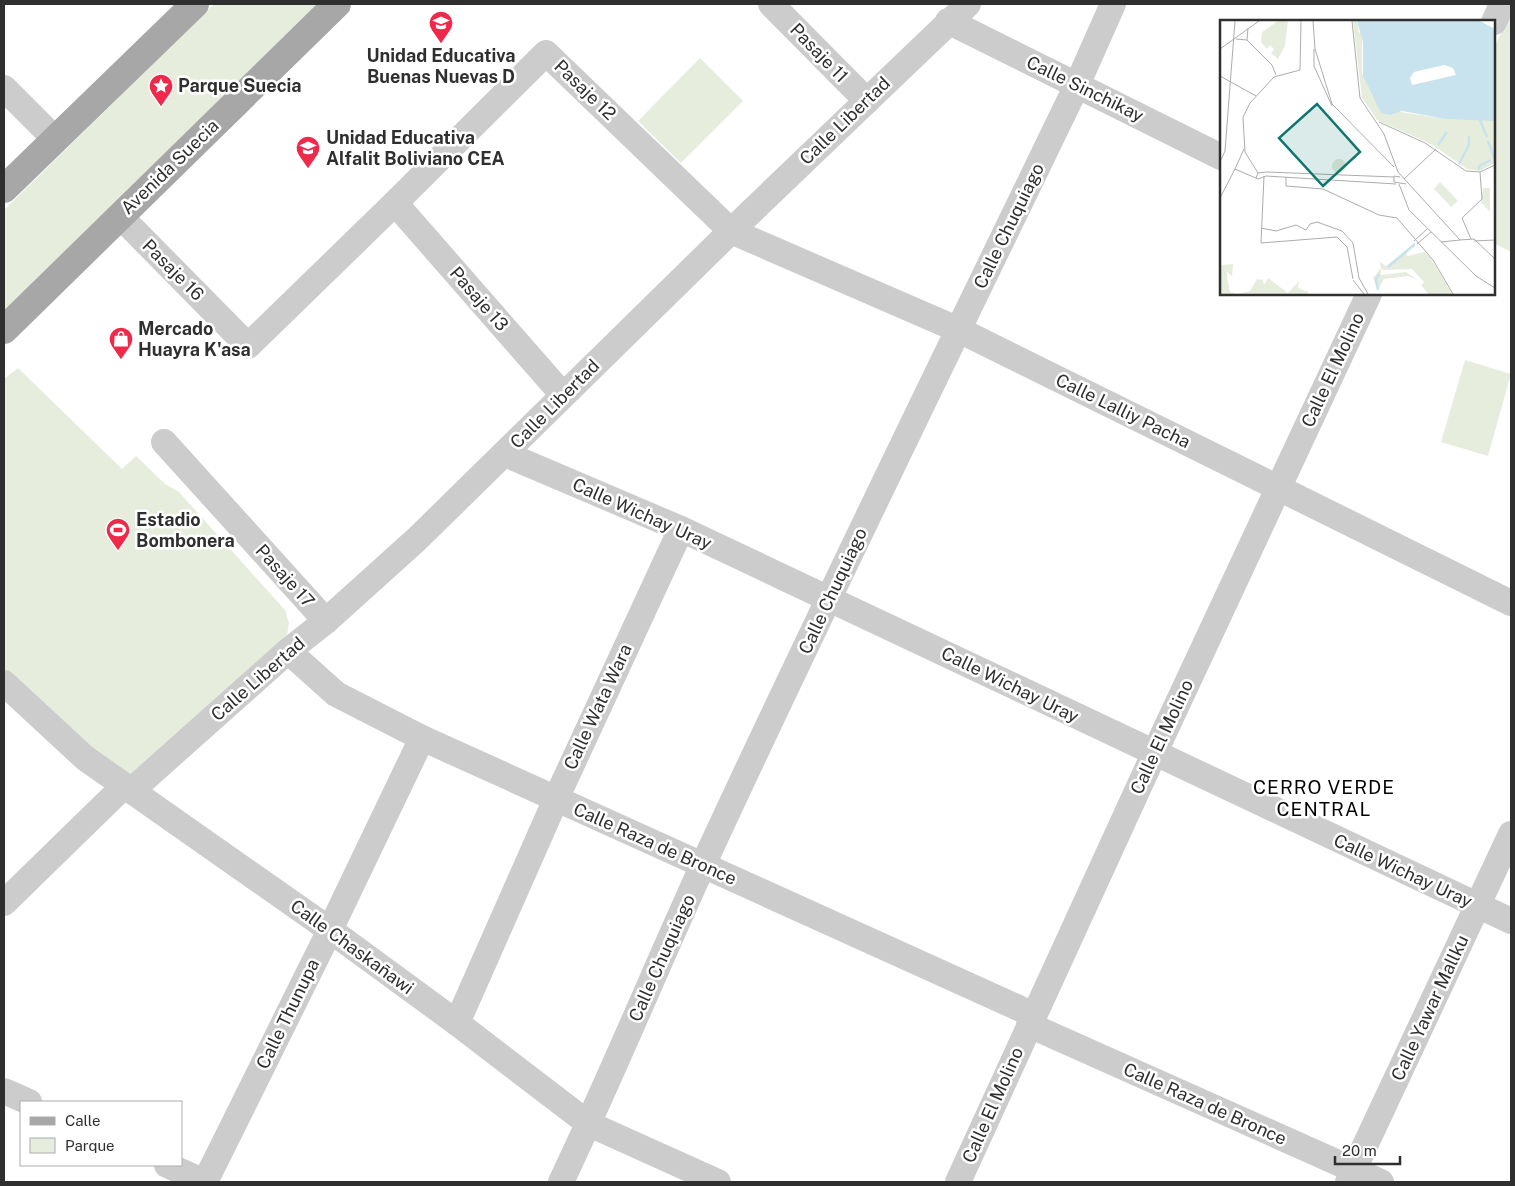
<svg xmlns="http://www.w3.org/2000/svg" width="1515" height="1186" viewBox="0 0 1515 1186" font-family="'Public Sans',sans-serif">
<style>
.green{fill:#e7eddd}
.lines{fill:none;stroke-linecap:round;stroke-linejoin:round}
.minor{stroke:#ccc;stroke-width:26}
.major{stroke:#a7a7a7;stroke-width:28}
.labels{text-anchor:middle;stroke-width:5;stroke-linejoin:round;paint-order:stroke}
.street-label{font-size:18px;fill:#2f2f2f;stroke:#fff}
.poi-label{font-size:18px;font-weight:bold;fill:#2f2f2f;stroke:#fff;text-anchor:start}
.neighbourhood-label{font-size:19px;letter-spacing:1px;fill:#000;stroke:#fff}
.inset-river{fill:none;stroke:#c8e2ee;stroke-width:2.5}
.inset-road{fill:none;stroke:#acacac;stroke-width:1}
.view{fill:#0f766e;fill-opacity:0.15;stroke:#0f766e;stroke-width:2.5}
.inset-edge{fill:none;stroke:#2f2f2f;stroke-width:2.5}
</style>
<rect width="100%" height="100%" fill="#fff"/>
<g class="green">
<polygon points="214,4 318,4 4,311 4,210"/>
<polygon points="1511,11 1511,252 1494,243 1494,48"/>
<polygon points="700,58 743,101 681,163 638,121"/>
<polygon points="1465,360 1511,374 1488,456 1441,442"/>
<polygon points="18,368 122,469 136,456 165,484 179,492 285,610 289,623 287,635 130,777 83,748 4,670 4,379"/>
</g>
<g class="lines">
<g class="minor">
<polyline points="771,4 867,101"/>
<polyline points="948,21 1221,157"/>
<polyline points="1494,22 1502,4"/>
<polyline points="4,88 55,139"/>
<polyline points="395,203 563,395"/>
<polyline points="120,216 248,346 395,203 546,53 731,231 959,330 1511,603"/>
<polyline points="164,442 326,621"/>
<polyline points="505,454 681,529 1511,921"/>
<polyline points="288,651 336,694 422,738 1034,1015"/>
<polyline points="4,683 85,758 330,930 457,1023 589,1124 718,1182"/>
<polyline points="131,791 288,651 326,621 417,539 731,231 968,4"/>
<polyline points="4,903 124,786"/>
<polyline points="457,1023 556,799 681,529"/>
<polyline points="1029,1025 1381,1182"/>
<polyline points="4,1091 29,1102"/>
<polyline points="167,1165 205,1182 330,930 422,738"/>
<path d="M 561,1182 C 611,1077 655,970 703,865 C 824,603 952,344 1077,85 L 1113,4"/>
<polyline points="958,1182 1154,754 1369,294"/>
<polyline points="1348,1182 1511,834"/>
</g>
<g class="major">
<polyline points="4,189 195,4"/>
<polyline points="4,330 337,4"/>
</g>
</g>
<defs>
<symbol id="school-pin" viewBox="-11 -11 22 30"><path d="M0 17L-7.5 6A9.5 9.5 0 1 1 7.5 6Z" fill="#ef2949" stroke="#fff"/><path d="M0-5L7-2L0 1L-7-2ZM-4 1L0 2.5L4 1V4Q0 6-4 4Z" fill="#fff"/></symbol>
<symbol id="sight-pin" viewBox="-11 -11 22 30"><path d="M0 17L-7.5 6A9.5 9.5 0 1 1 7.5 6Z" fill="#ef2949" stroke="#fff"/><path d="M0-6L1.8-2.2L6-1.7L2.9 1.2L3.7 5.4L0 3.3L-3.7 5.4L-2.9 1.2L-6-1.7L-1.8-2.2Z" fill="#fff"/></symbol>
<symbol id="shop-pin" viewBox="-11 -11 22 30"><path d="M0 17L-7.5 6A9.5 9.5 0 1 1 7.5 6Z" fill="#ef2949" stroke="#fff"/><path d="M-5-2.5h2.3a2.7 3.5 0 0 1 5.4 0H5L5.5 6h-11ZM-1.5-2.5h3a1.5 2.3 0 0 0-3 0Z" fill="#fff"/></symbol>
<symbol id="stadium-pin" viewBox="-11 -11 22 30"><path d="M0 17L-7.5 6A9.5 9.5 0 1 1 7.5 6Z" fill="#ef2949" stroke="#fff"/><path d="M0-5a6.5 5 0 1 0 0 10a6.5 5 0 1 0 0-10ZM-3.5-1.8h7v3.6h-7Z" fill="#fff"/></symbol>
</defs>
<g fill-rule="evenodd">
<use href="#school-pin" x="427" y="9" width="28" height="38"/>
<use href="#sight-pin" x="147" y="72" width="28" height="38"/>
<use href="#school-pin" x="294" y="134" width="28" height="38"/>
<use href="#shop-pin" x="107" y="325" width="28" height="38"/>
<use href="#stadium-pin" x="104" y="516" width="28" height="38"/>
</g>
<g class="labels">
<g class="street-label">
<text transform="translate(819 53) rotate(46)" y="6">Pasaje 11</text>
<text transform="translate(1085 89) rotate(26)" y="6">Calle Sinchikay</text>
<text transform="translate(585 90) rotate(44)" y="6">Pasaje 12</text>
<text transform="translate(845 121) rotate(-44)" y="6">Calle Libertad</text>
<text transform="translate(170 167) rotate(-44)" y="6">Avenida Suecia</text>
<text transform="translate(1009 226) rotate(-64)" y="6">Calle Chuquiago</text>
<text transform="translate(173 270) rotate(45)" y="6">Pasaje 16</text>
<text transform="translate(479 299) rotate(49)" y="6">Pasaje 13</text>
<text transform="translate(1333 370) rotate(-65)" y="6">Calle El Molino</text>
<text transform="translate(555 404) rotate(-45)" y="6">Calle Libertad</text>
<text transform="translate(1123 411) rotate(26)" y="6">Calle Lalliy Pacha</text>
<text transform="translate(642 514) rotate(24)" y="6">Calle Wichay Uray</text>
<text transform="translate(285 576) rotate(48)" y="6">Pasaje 17</text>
<text transform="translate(833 591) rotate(-65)" y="6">Calle Chuquiago</text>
<text transform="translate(258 679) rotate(-41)" y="6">Calle Libertad</text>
<text transform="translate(1010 685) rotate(26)" y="6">Calle Wichay Uray</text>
<text transform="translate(598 707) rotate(-65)" y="6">Calle Wata Wara</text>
<text transform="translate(1162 737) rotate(-65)" y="6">Calle El Molino</text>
<text transform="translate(655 844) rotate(24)" y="6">Calle Raza de Bronce</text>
<text transform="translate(1403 871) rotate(25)" y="6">Calle Wichay Uray</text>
<text transform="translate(352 947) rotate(36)" y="6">Calle Chaskañawi</text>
<text transform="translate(662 958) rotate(-66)" y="6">Calle Chuquiago</text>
<text transform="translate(1430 1008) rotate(-65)" y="6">Calle Yawar Mallku</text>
<text transform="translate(288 1014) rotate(-64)" y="6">Calle Thunupa</text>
<text transform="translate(1205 1104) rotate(24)" y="6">Calle Raza de Bronce</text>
<text transform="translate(993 1105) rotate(-66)" y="6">Calle El Molino</text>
</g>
<g class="poi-label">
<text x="441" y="62" text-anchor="middle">Unidad Educativa<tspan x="441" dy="21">Buenas Nuevas D</tspan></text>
<text x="178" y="92">Parque Suecia</text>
<text x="326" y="144">Unidad Educativa<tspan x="326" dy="21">Alfalit Boliviano CEA</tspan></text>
<text x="138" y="335">Mercado<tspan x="138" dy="21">Huayra K'asa</tspan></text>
<text x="136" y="526">Estadio<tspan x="136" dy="21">Bombonera</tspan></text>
</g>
<g class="neighbourhood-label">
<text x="1324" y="794">CERRO VERDE<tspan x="1324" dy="22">CENTRAL</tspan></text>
</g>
</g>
<g transform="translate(1220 20)">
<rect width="275" height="275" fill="#fff"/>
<path d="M 58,1 L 68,1 L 65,26 L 58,39 L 51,33 L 54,29 L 50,25 L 47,29 L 41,22 L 42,12 ZM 133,1 L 137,1 L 139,13 L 142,11 L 142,53 L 153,77 L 181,92 L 215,97 L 275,65 L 275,143 L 259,151 L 247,149 L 211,124 L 157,100 L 142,78 ZM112 146a7 7 0 1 1 14 0a7 7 0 1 1-14 0ZM 220,162 L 238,181 L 231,187 L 214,169 ZM 263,168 L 270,168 L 270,192 L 261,182 ZM 195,223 L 186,234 L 188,236 L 204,232 L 210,237 L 232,274 L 208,274 L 201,265 L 204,262 L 192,249 L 162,250 L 159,241 L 166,246 ZM 13,244 L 12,256 L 7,252 L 7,257 L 10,272 L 17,274 L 0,274 L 0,245 ZM 161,248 L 161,255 L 186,252 L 197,260 L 188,256 L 164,259 L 158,270 L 153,258 ZM 48,258 L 68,273 L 79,261 L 78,268 L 89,272 L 87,274 L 17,274 L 30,271 L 37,259 L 43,260 L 44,265 Z" fill="#e7eddd"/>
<path d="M 137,1 L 260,1 L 275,9 L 275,101 L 227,99 L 182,91 L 170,95 L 161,93 L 143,56 L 143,22 ZM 224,45 L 233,48 L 236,55 L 192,65 L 190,58 L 194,52 Z" fill="#c8e2ee" fill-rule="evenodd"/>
<path class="inset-river" d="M 260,100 L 267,117M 268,121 L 275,140M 218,125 L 227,112M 239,144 L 249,125 L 249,116M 259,150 L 259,146 L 271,140M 168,247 L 195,224M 158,270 L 156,260 L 159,254"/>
<path class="inset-road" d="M 93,1 L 95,29 L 112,84 L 174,147M 132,1 L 140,78 L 164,114 L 178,152 L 240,220 L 254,219 L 275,239M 16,19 L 27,20 L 28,8M 27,20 L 52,45 L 56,55M 0,29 L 39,1M 94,29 L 94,46 L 112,86M 0,56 L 36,76M 159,102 L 205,123 L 246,151 L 260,152 L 275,145M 0,142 L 5,131 L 15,1M 15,149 L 24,129M 38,153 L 25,132 L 23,97 L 30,83 L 54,57 L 80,50 L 81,1M 44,156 L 41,223 L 117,217 L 127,227 L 133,259M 66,157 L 66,166 L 103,169 L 159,195 L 177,198 L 213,240 L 233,274M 180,157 L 174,156 L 174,162 L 186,164M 36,158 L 38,153 L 47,152 L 174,157M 184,159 L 216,129M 179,164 L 189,190 L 256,256 L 275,268M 0,178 L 15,149 L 38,159 L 46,156 L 176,164M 41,208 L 56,211 L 76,205 L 86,210 L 90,204 L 97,202 L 122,211 L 133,223 L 139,258 L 148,274M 251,219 L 242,198 L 262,179 L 260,152M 194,221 L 207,209M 254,221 L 275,220M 221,222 L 240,220M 197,224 L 211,212M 133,260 L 144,274"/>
<path class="view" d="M 97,84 L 140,132 L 103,166 L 59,118 Z"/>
<rect width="275" height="275" class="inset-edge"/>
</g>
<rect width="1515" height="1186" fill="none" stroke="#2f2f2f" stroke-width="10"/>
<rect x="20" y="1101" width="162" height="65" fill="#ffffff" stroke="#acacac"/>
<rect x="30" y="1117" width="25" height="8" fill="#a7a7a7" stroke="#acacac"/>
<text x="65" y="1126" font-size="15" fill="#2f2f2f">Calle</text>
<rect x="30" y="1138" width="25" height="15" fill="#e7eddd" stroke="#acacac"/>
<text x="65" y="1151" font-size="15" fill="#2f2f2f">Parque</text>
<path d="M1335 1156v8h65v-8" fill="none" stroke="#2f2f2f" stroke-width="2.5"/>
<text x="1342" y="1156" font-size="15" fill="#2f2f2f" stroke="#ffffff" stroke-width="4" paint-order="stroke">20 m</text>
</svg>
